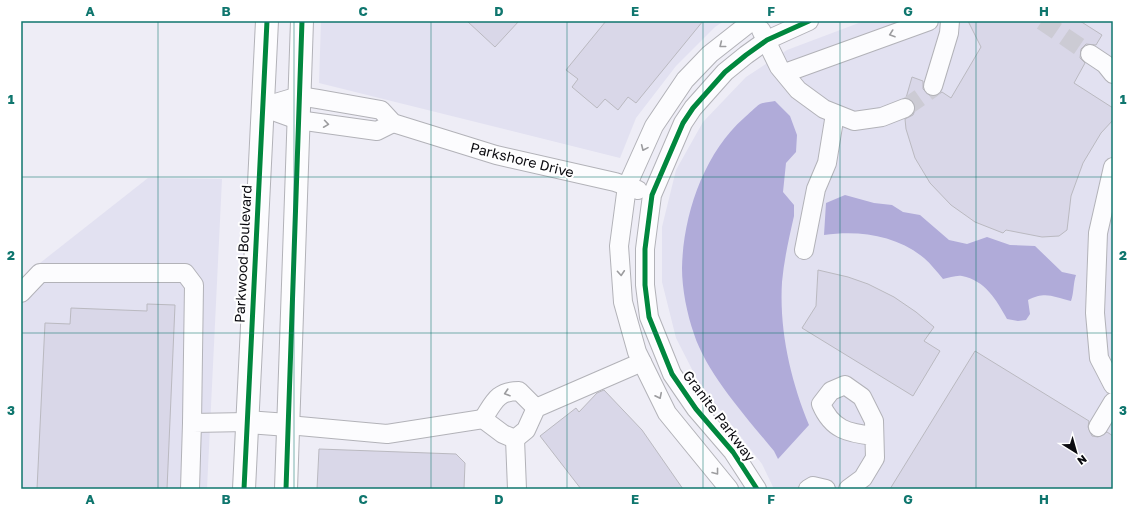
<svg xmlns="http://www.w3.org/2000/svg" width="1134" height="510" viewBox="0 0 1134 510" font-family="'Golos Text',sans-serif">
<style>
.built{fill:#e2e1f1}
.water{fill:#b0abd9}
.building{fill:#d9d7e8;stroke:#bab9c0}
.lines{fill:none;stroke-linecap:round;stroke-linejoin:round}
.minor-tunnel{stroke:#cccbd4;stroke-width:18;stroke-dasharray:18 9;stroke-linecap:butt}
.minor-casing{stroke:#b2b2b8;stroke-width:20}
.major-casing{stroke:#b2b2b8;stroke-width:24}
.minor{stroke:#fcfcfe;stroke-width:18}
.major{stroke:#fcfcfe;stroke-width:22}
.cycleway-casing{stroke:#fff;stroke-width:8}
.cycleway{stroke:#00873e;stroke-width:5}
.oneway{stroke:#9c9c9f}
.grid{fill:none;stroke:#0f766e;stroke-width:1;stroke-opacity:0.55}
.labels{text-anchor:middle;stroke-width:4;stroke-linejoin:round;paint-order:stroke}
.street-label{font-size:14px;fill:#0b0b10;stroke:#fff}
.neatline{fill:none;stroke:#0f766e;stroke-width:1.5}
.grid-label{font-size:13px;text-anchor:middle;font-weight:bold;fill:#0f766e}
</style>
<rect width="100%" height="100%" fill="#eeedf6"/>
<g class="built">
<polygon points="321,21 724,21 715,27 676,66 636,118 620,158 319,83"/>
<polygon points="864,21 1113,21 1113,489 774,489 762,464 699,383 676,338 662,282 662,227 676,170 703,122 746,77 787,50"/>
<polygon points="148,178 222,179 207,489 21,489 21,278"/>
</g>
<g class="water">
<path d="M 775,101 L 790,116 L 797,135 L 796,152 L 786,163 L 783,192 L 794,205 L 794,216 C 789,238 784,260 782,282 C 779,331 791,381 809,425 L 778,459 L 774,451 C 747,418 707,374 694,334 C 687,314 682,289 682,268 C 683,215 704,153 744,118 C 749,114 755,107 760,104 C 765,102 771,102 775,101 Z"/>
<path d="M 845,195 L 874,203 L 892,205 L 903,212 L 920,215 L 949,240 L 967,244 L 987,237 L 1010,245 L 1035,246 L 1062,272 L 1076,275 C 1073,284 1074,292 1071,301 C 1053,297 1046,291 1028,300 L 1030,314 L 1026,320 L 1018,321 L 1007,319 C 997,301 985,280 962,276 C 956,275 949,278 943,279 C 937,272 931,264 924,258 C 896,235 859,230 824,235 L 826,203 Z"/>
</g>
<g class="building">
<polygon points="467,21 519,21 495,47"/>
<polygon points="606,21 703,21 636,103 628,97 618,110 605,99 597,108 572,87 578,79 566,70"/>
<polygon points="968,21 1080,21 1102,35 1096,45 1086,44 1081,49 1080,58 1085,63 1074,83 1113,108 1113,120 1101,133 1083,163 1071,196 1067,230 1059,236 1042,237 1006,230 1003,233 975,222 951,205 930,183 915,158 906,129 905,119 913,115 915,110 912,100 906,98 912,77 923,81 923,89 930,96 936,96 942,92 951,98 981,47"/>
<polygon points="818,270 848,277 868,284 894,297 916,312 934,327 924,341 940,351 913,396 802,328 816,306"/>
<polygon points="147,304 175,305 167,489 37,489 45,323 70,324 71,308 147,311"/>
<polygon points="975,351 1089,421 1088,427 1092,436 1098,437 1107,432 1113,436 1113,489 890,489"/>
<polygon points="604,390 642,430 683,489 581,489 540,436 576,408 579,412 597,393"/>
<polygon points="319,449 456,454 465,463 464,489 317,489"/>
</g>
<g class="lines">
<g class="minor-tunnel">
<polyline points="1042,21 1090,54"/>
<polyline points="905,108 932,89 933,86"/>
</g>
<defs>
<g id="minor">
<polyline points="761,30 779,67 798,90 824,109 854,121 882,117 905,108"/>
<polyline points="1090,54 1105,64 1113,74"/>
<polyline points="785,73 929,21"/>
<polyline points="933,86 949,33 950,21"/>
<polyline points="262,107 299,96 318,99 381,110 393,123 496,155 615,182 638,190"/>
<polyline points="262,107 298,120 377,131 393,123"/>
<polyline points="1113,167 1098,233 1095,313 1099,358 1113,385"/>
<polyline points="804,250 816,189 827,163 835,114"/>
<polyline points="21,293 40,273 185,273 194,285 192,423"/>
<path d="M 483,419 C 494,402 497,391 519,391 L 536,408"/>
<polyline points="288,425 387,434 483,419 503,434 515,439 526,430 536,408 642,362"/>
<polyline points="1098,427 1113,402"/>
<polyline points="515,439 517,489"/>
<polyline points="190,489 192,423 247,422"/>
<polyline points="729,489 667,413 637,352 623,302 619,246 627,186 654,126 685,80 710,54 752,21"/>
<polyline points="757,489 733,452 696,409 672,374 649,317 645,285 645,249 652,195 683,123 693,108 725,72 746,55 767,40 809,21"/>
<polyline points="808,489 813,486 826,489"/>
<path d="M 848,489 L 863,478 L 875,458 L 874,421 L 862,397 L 845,385 L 831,391 L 821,404 C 832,430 848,433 874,436"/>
</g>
<g id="major">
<polyline points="247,422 288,425"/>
<polyline points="244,489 267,21"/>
<polyline points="286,489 302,21"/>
</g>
</defs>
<use href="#minor" class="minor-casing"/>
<use href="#major" class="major-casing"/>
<use href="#minor" class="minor"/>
<use href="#major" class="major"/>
<defs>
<g id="cycleway">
<polyline points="244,489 267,21"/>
<polyline points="286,489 302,21"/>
<polyline points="757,489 733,452 696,409 672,374 649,317 645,285 645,249 652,195 683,123 693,108 725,72 746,55 767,40 809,21"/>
</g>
</defs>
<use href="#cycleway" class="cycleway-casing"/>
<use href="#cycleway" class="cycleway"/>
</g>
<defs><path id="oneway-chevron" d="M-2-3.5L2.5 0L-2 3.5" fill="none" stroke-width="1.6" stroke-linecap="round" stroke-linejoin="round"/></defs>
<g class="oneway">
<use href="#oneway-chevron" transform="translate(892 34) rotate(161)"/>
<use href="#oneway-chevron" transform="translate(722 45) rotate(142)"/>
<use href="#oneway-chevron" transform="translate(326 124) rotate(8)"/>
<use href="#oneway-chevron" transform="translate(644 148) rotate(114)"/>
<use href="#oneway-chevron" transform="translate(621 273) rotate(86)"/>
<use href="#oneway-chevron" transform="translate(507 393) rotate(162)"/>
<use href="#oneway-chevron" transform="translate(659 396) rotate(64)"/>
<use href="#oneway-chevron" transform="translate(716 472) rotate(52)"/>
</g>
<path class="grid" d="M 158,21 L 158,489M 294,21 L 294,489M 431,21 L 431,489M 567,21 L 567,489M 703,21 L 703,489M 840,21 L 840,489M 976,21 L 976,489M 21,177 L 1113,177M 21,333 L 1113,333"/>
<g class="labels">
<g class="street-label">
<text transform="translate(522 160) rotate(14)" y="5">Parkshore Drive</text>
<text transform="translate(243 254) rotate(-87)" y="5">Parkwood Boulevard</text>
<text transform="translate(719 416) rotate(53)" y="5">Granite Parkway</text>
</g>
</g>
<rect width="1134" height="510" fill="none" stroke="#ffffff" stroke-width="44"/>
<g transform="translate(1076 452) rotate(143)" stroke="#ffffff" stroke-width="3" paint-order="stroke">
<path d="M0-3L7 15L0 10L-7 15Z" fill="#0b0b10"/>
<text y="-6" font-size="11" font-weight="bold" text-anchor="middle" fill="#0b0b10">N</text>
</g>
<rect x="22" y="22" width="1090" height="466" class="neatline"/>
<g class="grid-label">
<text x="90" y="16">A</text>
<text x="226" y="16">B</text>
<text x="363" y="16">C</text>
<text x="499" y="16">D</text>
<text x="635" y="16">E</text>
<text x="771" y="16">F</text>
<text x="908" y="16">G</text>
<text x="1044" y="16">H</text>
<text x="11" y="104">1</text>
<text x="1123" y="104">1</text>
<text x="11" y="260">2</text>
<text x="1123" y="260">2</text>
<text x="11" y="415">3</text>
<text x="1123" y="415">3</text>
<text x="90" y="504">A</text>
<text x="226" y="504">B</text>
<text x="363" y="504">C</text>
<text x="499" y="504">D</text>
<text x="635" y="504">E</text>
<text x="771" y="504">F</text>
<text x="908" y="504">G</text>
<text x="1044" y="504">H</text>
</g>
</svg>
